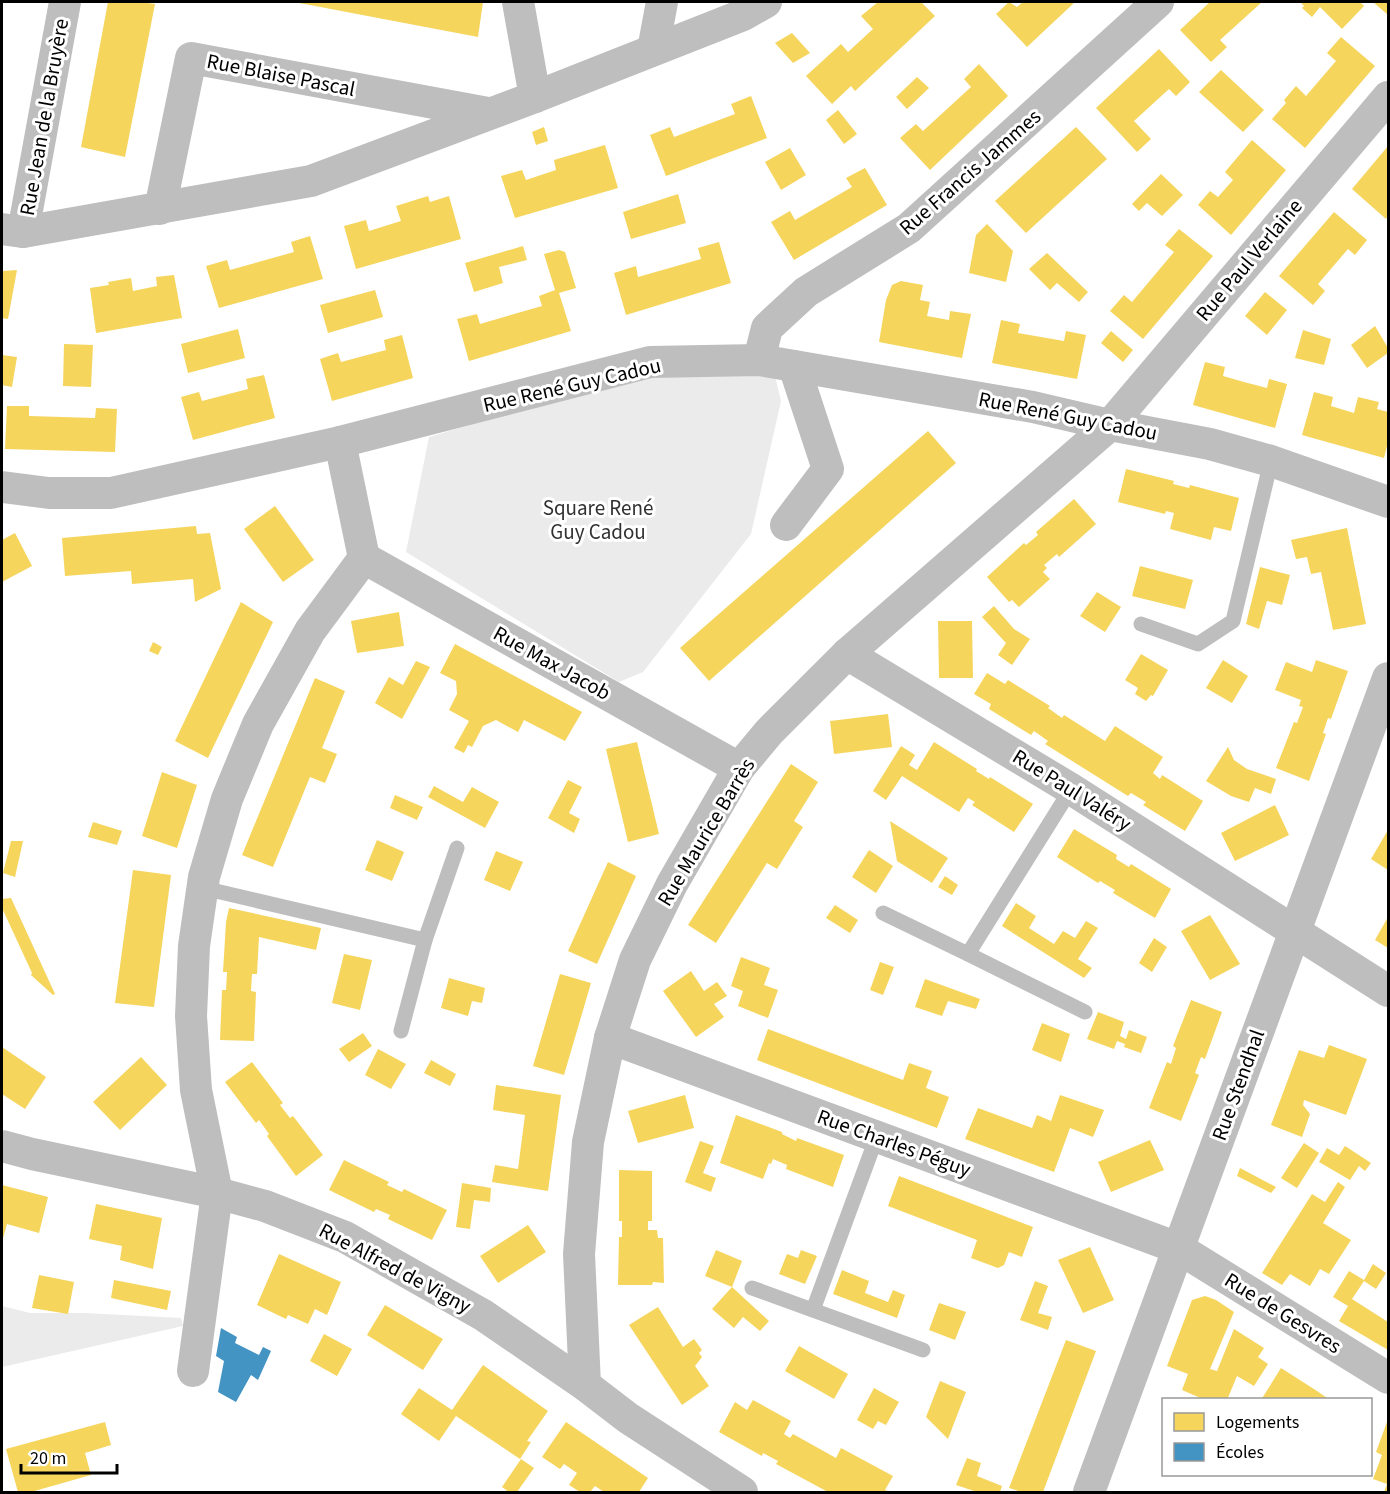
<svg xmlns="http://www.w3.org/2000/svg" width="1390" height="1494" viewBox="0 0 1390 1494" font-family="'Source Sans 3',sans-serif">
<style>
.green{fill:#ebebeb}
.homes{fill:#f6d55c}
.schools{fill:#4393c3}
.lines{fill:none;stroke-linecap:round;stroke-linejoin:round}
.service{stroke:#bebebe;stroke-width:15}
.minor{stroke:#bebebe;stroke-width:32}
.labels{text-anchor:middle;stroke-width:6;stroke-linejoin:round;paint-order:stroke}
.street-label{font-size:21px;fill:#000;stroke:#fff}
.park-label{font-size:21px;fill:#313131;stroke:#fff}
</style>
<rect width="100%" height="100%" fill="#fff"/>
<g class="green">
<polygon points="686,361 775,376 781,401 751,534 643,672 619,682 406,552 429,437"/>
<polygon points="2,1306 30,1313 84,1313 181,1318 183,1326 2,1367"/>
</g>
<g class="homes">
<polygon points="108,2 140,2 155,4 125,157 81,147"/>
<polygon points="294,2 483,2 478,37"/>
<polygon points="878,2 921,2 935,16 855,91 851,86 832,104 806,76 841,44 848,52 873,29 861,16"/>
<polygon points="1009,2 1017,7 1023,2 1075,2 1027,47 996,14"/>
<polygon points="1210,2 1262,2 1220,40 1227,47 1211,62 1180,30"/>
<polygon points="1300,2 1360,2 1364,6 1342,29 1320,7 1312,17 1302,8 1304,6"/>
<polygon points="1373,2 1388,2 1388,15"/>
<polygon points="792,33 810,53 793,63 775,43"/>
<polygon points="1341,37 1375,66 1305,148 1272,119 1286,103 1284,100 1296,86 1306,96 1336,61 1327,53"/>
<polygon points="1159,49 1190,82 1176,96 1169,89 1134,121 1151,139 1137,152 1096,108"/>
<polygon points="979,64 1008,96 930,170 900,138 916,124 923,131 971,87 964,79"/>
<polygon points="1221,70 1264,110 1243,132 1199,92"/>
<polygon points="917,77 929,88 907,109 896,97"/>
<polygon points="751,96 767,138 666,176 650,135 670,127 674,137 735,114 731,104"/>
<polygon points="838,110 857,134 844,144 826,120"/>
<polygon points="544,127 548,141 536,145 532,132"/>
<polygon points="1076,127 1107,159 1026,233 995,201"/>
<polygon points="1252,140 1286,170 1231,235 1198,205 1210,191 1218,197 1233,180 1225,172"/>
<polygon points="605,145 618,188 515,218 501,176 522,170 526,180 556,170 554,160"/>
<polygon points="1388,146 1388,216 1386,219 1352,189"/>
<polygon points="790,148 806,175 781,190 765,162"/>
<polygon points="865,168 887,205 794,260 771,222 790,211 795,220 852,187 846,178"/>
<polygon points="1161,174 1183,195 1162,216 1147,203 1139,211 1132,204"/>
<polygon points="678,194 686,223 631,239 623,212"/>
<polygon points="428,196 430,202 449,196 461,239 356,269 344,226 366,220 369,231 401,221 396,206"/>
<polygon points="1334,212 1367,240 1355,255 1348,249 1318,284 1325,291 1313,305 1279,276"/>
<polygon points="987,224 1013,251 1006,282 969,273 976,235"/>
<polygon points="1179,229 1213,256 1143,339 1110,311 1124,295 1132,302 1174,252 1165,245"/>
<polygon points="310,236 323,279 219,308 206,266 227,260 230,270 294,252 291,242"/>
<polygon points="719,242 731,283 626,315 614,273 636,266 638,277 701,259 698,248"/>
<polygon points="523,246 527,260 499,267 503,283 474,292 465,263"/>
<polygon points="559,250 565,252 576,288 559,293 571,331 469,361 457,319 477,314 480,324 542,306 539,296 555,290 544,254"/>
<polygon points="1047,253 1088,292 1079,302 1057,283 1050,290 1029,269"/>
<polygon points="17,270 8,319 2,318 2,271"/>
<polygon points="174,275 182,318 96,333 90,288 109,285 108,282 131,278 133,291 157,286 156,277"/>
<polygon points="901,281 923,285 920,300 930,302 927,316 949,320 950,311 971,314 962,358 879,342 886,300 892,285"/>
<polygon points="375,290 383,317 328,333 320,305"/>
<polygon points="1265,292 1287,310 1267,335 1245,316"/>
<polygon points="1001,320 1020,324 1018,333 1064,341 1066,331 1086,335 1077,379 992,363"/>
<polygon points="1375,326 1388,348 1388,353 1367,368 1351,345"/>
<polygon points="238,329 245,358 188,373 181,344"/>
<polygon points="1303,330 1331,339 1324,365 1295,358"/>
<polygon points="1111,331 1133,350 1123,362 1101,343"/>
<polygon points="402,335 413,378 332,401 320,359 338,353 341,362 386,350 384,340"/>
<polygon points="64,344 93,345 91,387 63,386"/>
<polygon points="2,355 17,357 12,387 2,385"/>
<polygon points="1205,362 1225,367 1223,376 1244,382 1267,388 1269,379 1287,384 1275,428 1193,405"/>
<polygon points="264,375 275,418 193,440 181,397 199,392 202,401 248,389 246,379"/>
<polygon points="1314,392 1333,397 1331,406 1354,413 1358,397 1379,402 1377,409 1388,412 1388,442 1384,458 1302,435"/>
<polygon points="7,406 29,406 29,416 95,418 96,408 117,409 115,452 5,449"/>
<polygon points="928,431 956,463 709,681 680,648"/>
<polygon points="1126,469 1174,481 1173,484 1189,488 1190,485 1239,498 1231,531 1214,527 1211,540 1170,529 1174,513 1166,511 1165,514 1118,502"/>
<polygon points="1074,499 1096,524 1059,557 1057,554 1044,565 1047,568 1043,572 1050,579 1019,607 1012,600 1009,602 987,577 1024,543 1026,545 1038,535 1036,532"/>
<polygon points="275,506 314,560 283,582 244,529"/>
<polygon points="196,526 197,534 210,533 221,589 195,602 193,579 132,584 131,571 65,576 62,538"/>
<polygon points="1347,528 1366,624 1333,630 1321,572 1311,574 1307,557 1296,559 1291,540"/>
<polygon points="15,533 32,566 2,582 2,540"/>
<polygon points="1140,566 1193,580 1185,609 1132,596"/>
<polygon points="1260,567 1290,575 1282,605 1267,601 1259,629 1246,624"/>
<polygon points="1097,592 1121,607 1105,632 1080,616"/>
<polygon points="241,602 273,622 208,758 175,741"/>
<polygon points="994,606 1014,629 1030,639 1012,665 998,655 1006,643 982,617"/>
<polygon points="399,612 404,646 357,653 351,621"/>
<polygon points="938,621 972,621 973,678 939,678"/>
<polygon points="153,642 162,647 158,655 149,651"/>
<polygon points="455,644 582,712 565,741 524,720 518,732 496,720 483,726 472,747 468,745 464,753 454,748 469,721 449,710 457,694 456,681 440,673"/>
<polygon points="1141,654 1168,670 1153,696 1151,695 1146,701 1135,694 1138,688 1125,680"/>
<polygon points="1223,660 1248,676 1232,703 1206,688"/>
<polygon points="1316,660 1348,671 1331,719 1328,718 1323,733 1326,734 1309,781 1276,768 1294,722 1297,723 1303,707 1299,706 1301,700 1275,690 1286,662 1312,672"/>
<polygon points="416,661 430,667 402,719 375,703 389,677 403,685"/>
<polygon points="987,673 1005,684 1008,680 1050,706 1048,708 1062,718 1064,715 1105,741 1115,726 1163,757 1153,773 1160,779 1162,775 1203,801 1185,831 1143,805 1146,802 1131,793 1128,796 1045,744 1048,741 1034,731 1031,735 989,709 991,704 974,694"/>
<polygon points="315,678 345,691 322,748 337,754 325,783 310,777 273,867 242,855"/>
<polygon points="888,714 892,747 834,754 830,721"/>
<polygon points="637,742 659,834 628,842 606,749"/>
<polygon points="934,742 977,769 976,771 989,779 990,777 1033,804 1014,832 972,805 975,802 968,798 959,812 902,776 886,800 873,791 901,746 915,755 909,765 917,770"/>
<polygon points="1228,747 1234,760 1247,769 1276,779 1271,794 1255,788 1249,802 1231,796 1206,781"/>
<polygon points="791,764 818,782 794,821 803,827 777,869 767,863 716,943 688,925"/>
<polygon points="162,772 197,785 177,848 142,836"/>
<polygon points="568,780 582,787 569,813 580,819 574,833 548,818"/>
<polygon points="434,786 463,802 472,787 499,802 485,828 428,797"/>
<polygon points="395,795 423,807 417,820 390,808"/>
<polygon points="1275,805 1289,835 1235,861 1221,833"/>
<polygon points="890,821 948,858 932,883 897,861"/>
<polygon points="93,822 122,831 117,845 88,837"/>
<polygon points="1074,829 1117,855 1116,859 1129,867 1131,864 1171,889 1155,918 1113,893 1115,890 1100,881 1098,883 1057,857"/>
<polygon points="1388,830 1388,870 1371,859"/>
<polygon points="377,840 404,852 392,881 365,870"/>
<polygon points="11,841 23,841 15,877 3,873"/>
<polygon points="869,850 893,866 876,893 852,877"/>
<polygon points="496,851 523,862 510,891 484,880"/>
<polygon points="608,862 636,876 597,964 568,951"/>
<polygon points="133,870 171,875 154,1007 115,1003"/>
<polygon points="945,876 958,885 952,895 938,887"/>
<polygon points="11,898 55,994 53,995 31,975 32,973 2,908 2,899"/>
<polygon points="1016,903 1036,916 1029,928 1054,944 1063,931 1075,938 1086,921 1098,928 1078,959 1092,968 1084,978 1002,926"/>
<polygon points="835,905 858,920 850,933 826,918"/>
<polygon points="229,908 321,928 316,950 259,937 257,974 252,974 251,991 256,992 254,1041 220,1040 222,990 226,990 227,972 223,972 226,922"/>
<polygon points="1210,915 1240,964 1210,980 1181,931"/>
<polygon points="1388,917 1388,948 1375,940"/>
<polygon points="1154,938 1167,947 1152,972 1139,963"/>
<polygon points="344,954 372,960 360,1010 332,1003"/>
<polygon points="741,957 770,968 764,985 778,990 768,1018 738,1006 743,991 731,986"/>
<polygon points="880,962 894,967 883,995 870,990"/>
<polygon points="691,971 704,991 717,982 727,996 714,1004 724,1017 696,1037 663,991"/>
<polygon points="560,974 591,983 564,1075 533,1066"/>
<polygon points="449,978 485,988 482,1003 472,1001 468,1016 441,1008"/>
<polygon points="925,979 980,999 976,1009 948,1001 942,1016 915,1007"/>
<polygon points="1191,1000 1222,1012 1205,1059 1201,1057 1195,1073 1199,1075 1181,1121 1149,1108 1167,1062 1171,1064 1176,1048 1173,1046"/>
<polygon points="1098,1012 1124,1022 1120,1036 1126,1039 1129,1030 1147,1037 1141,1053 1124,1047 1125,1044 1117,1041 1114,1049 1087,1039"/>
<polygon points="1042,1023 1070,1034 1061,1062 1032,1050"/>
<polygon points="768,1029 903,1080 909,1063 932,1071 926,1088 949,1097 937,1128 757,1060"/>
<polygon points="363,1033 372,1046 349,1062 339,1049"/>
<polygon points="1329,1045 1367,1059 1346,1115 1304,1100 1303,1105 1310,1114 1302,1137 1271,1125 1299,1050 1324,1058"/>
<polygon points="2,1047 46,1077 25,1109 2,1094"/>
<polygon points="378,1049 406,1064 391,1089 365,1075"/>
<polygon points="141,1057 167,1085 120,1130 93,1102"/>
<polygon points="431,1060 456,1074 450,1086 424,1073"/>
<polygon points="252,1062 283,1103 280,1105 290,1118 293,1116 323,1155 296,1176 267,1136 269,1134 259,1120 256,1123 225,1082"/>
<polygon points="496,1085 561,1095 548,1191 492,1182 495,1165 518,1169 525,1115 493,1110"/>
<polygon points="685,1095 694,1128 638,1143 628,1111"/>
<polygon points="1060,1095 1104,1110 1093,1137 1070,1128 1054,1172 965,1139 978,1108 1032,1128 1037,1115 1051,1121"/>
<polygon points="736,1115 782,1132 782,1134 796,1141 797,1138 844,1155 833,1187 786,1169 787,1165 773,1159 771,1164 769,1163 763,1179 720,1163"/>
<polygon points="1150,1140 1164,1170 1111,1192 1098,1162"/>
<polygon points="700,1141 714,1146 703,1173 716,1178 711,1192 685,1182"/>
<polygon points="1304,1143 1319,1153 1297,1188 1281,1178"/>
<polygon points="1345,1146 1371,1163 1365,1171 1359,1166 1350,1180 1319,1162 1327,1148 1339,1155"/>
<polygon points="344,1160 389,1182 387,1185 402,1192 404,1189 447,1210 432,1240 388,1219 390,1215 376,1209 374,1212 329,1190"/>
<polygon points="1240,1168 1276,1187 1271,1193 1237,1176"/>
<polygon points="619,1170 652,1171 652,1221 648,1221 648,1230 657,1230 658,1238 663,1238 664,1283 653,1282 652,1285 618,1285 619,1237 622,1237 622,1221 619,1221"/>
<polygon points="899,1176 1033,1227 1022,1257 1009,1252 1004,1265 998,1268 971,1258 977,1240 888,1206"/>
<polygon points="1338,1182 1345,1187 1323,1223 1351,1240 1329,1274 1320,1269 1310,1286 1290,1274 1282,1285 1262,1273 1312,1194 1325,1202"/>
<polygon points="462,1183 491,1188 490,1202 474,1200 470,1229 456,1227"/>
<polygon points="2,1185 48,1197 39,1233 7,1224 2,1242"/>
<polygon points="96,1204 162,1218 153,1269 120,1260 122,1246 89,1239"/>
<polygon points="528,1225 546,1252 498,1283 480,1256"/>
<polygon points="1090,1247 1114,1300 1083,1313 1058,1260"/>
<polygon points="716,1250 742,1261 732,1287 705,1276"/>
<polygon points="801,1250 817,1256 805,1284 779,1274 787,1254 798,1258"/>
<polygon points="279,1254 341,1282 327,1315 315,1309 308,1324 288,1315 286,1319 257,1305"/>
<polygon points="1373,1264 1386,1273 1376,1289 1364,1281 1352,1299 1388,1322 1388,1350 1339,1321 1348,1306 1333,1297 1349,1271 1364,1280"/>
<polygon points="842,1270 869,1281 865,1293 888,1302 893,1290 905,1295 897,1318 833,1294"/>
<polygon points="39,1275 74,1282 68,1314 32,1308"/>
<polygon points="114,1280 171,1291 167,1310 111,1298"/>
<polygon points="1035,1281 1048,1286 1038,1313 1052,1317 1048,1330 1020,1320"/>
<polygon points="732,1287 769,1321 760,1331 743,1317 734,1328 712,1309"/>
<polygon points="1205,1296 1216,1300 1234,1312 1210,1369 1217,1371 1234,1329 1264,1348 1258,1357 1268,1364 1254,1386 1237,1376 1227,1400 1205,1400 1182,1390 1188,1374 1167,1366 1192,1300"/>
<polygon points="939,1303 966,1312 955,1340 929,1330"/>
<polygon points="385,1305 443,1339 423,1370 367,1335"/>
<polygon points="658,1307 683,1347 694,1339 702,1350 699,1353 702,1357 695,1366 709,1386 682,1405 629,1325"/>
<polygon points="324,1334 352,1349 337,1376 310,1361"/>
<polygon points="1066,1340 1096,1351 1043,1492 1022,1492 1009,1488"/>
<polygon points="799,1346 848,1374 834,1399 785,1371"/>
<polygon points="483,1365 548,1411 527,1441 531,1442 520,1459 456,1416 439,1441 401,1414 419,1388 452,1410"/>
<polygon points="1281,1368 1317,1391 1330,1400 1261,1400"/>
<polygon points="940,1381 966,1392 948,1439 926,1417"/>
<polygon points="874,1388 899,1402 886,1425 878,1421 873,1429 857,1420"/>
<polygon points="753,1400 791,1421 784,1434 790,1438 793,1434 836,1458 841,1448 893,1476 885,1490 890,1492 828,1492 776,1464 778,1461 763,1453 762,1456 719,1432 735,1402 747,1410"/>
<polygon points="1388,1419 1388,1492 1384,1492 1387,1484 1373,1479 1382,1455 1376,1452"/>
<polygon points="105,1422 111,1445 85,1453 91,1475 31,1492 18,1492 6,1449"/>
<polygon points="566,1422 648,1478 639,1492 604,1492 595,1486 590,1492 580,1492 569,1485 577,1473 564,1464 560,1469 542,1457"/>
<polygon points="967,1458 981,1463 977,1476 1002,1486 1000,1492 977,1492 956,1485"/>
<polygon points="521,1459 534,1468 517,1492 509,1492 502,1487"/>
</g>
<polygon class="schools" points="221,1328 237,1337 235,1343 259,1355 263,1347 271,1351 258,1380 251,1375 236,1402 218,1392 224,1361 216,1356"/>
<g class="lines">
<g class="service">
<polyline points="1141,624 1198,644 1233,621 1271,461"/>
<polyline points="1071,789 968,954 1085,1012"/>
<polyline points="203,888 425,940"/>
<polyline points="883,913 968,954"/>
<polyline points="401,1031 425,940 457,848"/>
<polyline points="752,1288 923,1350"/>
<polyline points="813,1310 877,1136"/>
</g>
<g class="minor">
<polyline points="518,2 535,97"/>
<polyline points="653,50 662,2"/>
<polyline points="160,209 191,58 488,113"/>
<polyline points="2,229 23,232 311,181 535,97 743,15 766,2"/>
<polyline points="23,232 65,2"/>
<polyline points="759,360 767,328 806,292 909,228 1158,2"/>
<polyline points="2,487 49,493 111,493 340,442 650,362 759,360 1033,407 1110,425 1210,444 1271,461 1388,502"/>
<polyline points="786,525 828,469 794,366"/>
<polyline points="364,558 739,768"/>
<polyline points="847,654 1071,789 1388,991"/>
<polyline points="610,1038 1178,1248 1388,1378"/>
<polyline points="2,1146 32,1154 217,1193 265,1206 345,1237 483,1315 585,1385 628,1418 742,1492"/>
<polyline points="193,1371 217,1193 196,1090 191,1016 194,946 204,877 227,799 258,724 310,631 364,558 340,442"/>
<polyline points="585,1385 579,1254 588,1142 610,1038 635,960 672,884 739,768 769,732 847,654 1110,425 1388,97"/>
<polyline points="1089,1492 1388,678"/>
</g>
</g>
<g class="labels">
<g class="street-label">
<text transform="translate(281 75) rotate(11)" y="7">Rue Blaise Pascal</text>
<text transform="translate(44 117) rotate(-80)" y="7">Rue Jean de la Bruyère</text>
<text transform="translate(970 172) rotate(-41)" y="7">Rue Francis Jammes</text>
<text transform="translate(1249 260) rotate(-50)" y="7">Rue Paul Verlaine</text>
<text transform="translate(572 385) rotate(-13)" y="7">Rue René Guy Cadou</text>
<text transform="translate(1068 416) rotate(11)" y="7">Rue René Guy Cadou</text>
<text transform="translate(552 663) rotate(29)" y="7">Rue Max Jacob</text>
<text transform="translate(1072 790) rotate(32)" y="7">Rue Paul Valéry</text>
<text transform="translate(706 832) rotate(-59)" y="7">Rue Maurice Barrès</text>
<text transform="translate(1238 1085) rotate(-70)" y="7">Rue Stendhal</text>
<text transform="translate(894 1143) rotate(20)" y="7">Rue Charles Péguy</text>
<text transform="translate(395 1268) rotate(28)" y="7">Rue Alfred de Vigny</text>
<text transform="translate(1283 1313) rotate(32)" y="7">Rue de Gesvres</text>
</g>
<g class="park-label">
<text x="598" y="515">Square René<tspan x="598" dy="24">Guy Cadou</tspan></text>
</g>
</g>
<rect width="1390" height="1494" fill="none" stroke="#000000" stroke-width="6"/>
<rect x="1162" y="1398" width="210" height="78" fill="#ffffff" stroke="#999999" stroke-width="1.5"/>
<rect x="1174" y="1413" width="30" height="18" fill="#f6d55c" stroke="#999999" stroke-width="1.5"/>
<text x="1216" y="1428" font-size="18" fill="#000000">Logements</text>
<rect x="1174" y="1443" width="30" height="18" fill="#4393c3" stroke="#999999" stroke-width="1.5"/>
<text x="1216" y="1458" font-size="18" fill="#000000">Écoles</text>
<path d="M21 1464v9h96v-9" fill="none" stroke="#000000" stroke-width="3"/>
<text x="30" y="1464" font-size="18" fill="#000000" stroke="#ffffff" stroke-width="4.5" paint-order="stroke">20 m</text>
</svg>
